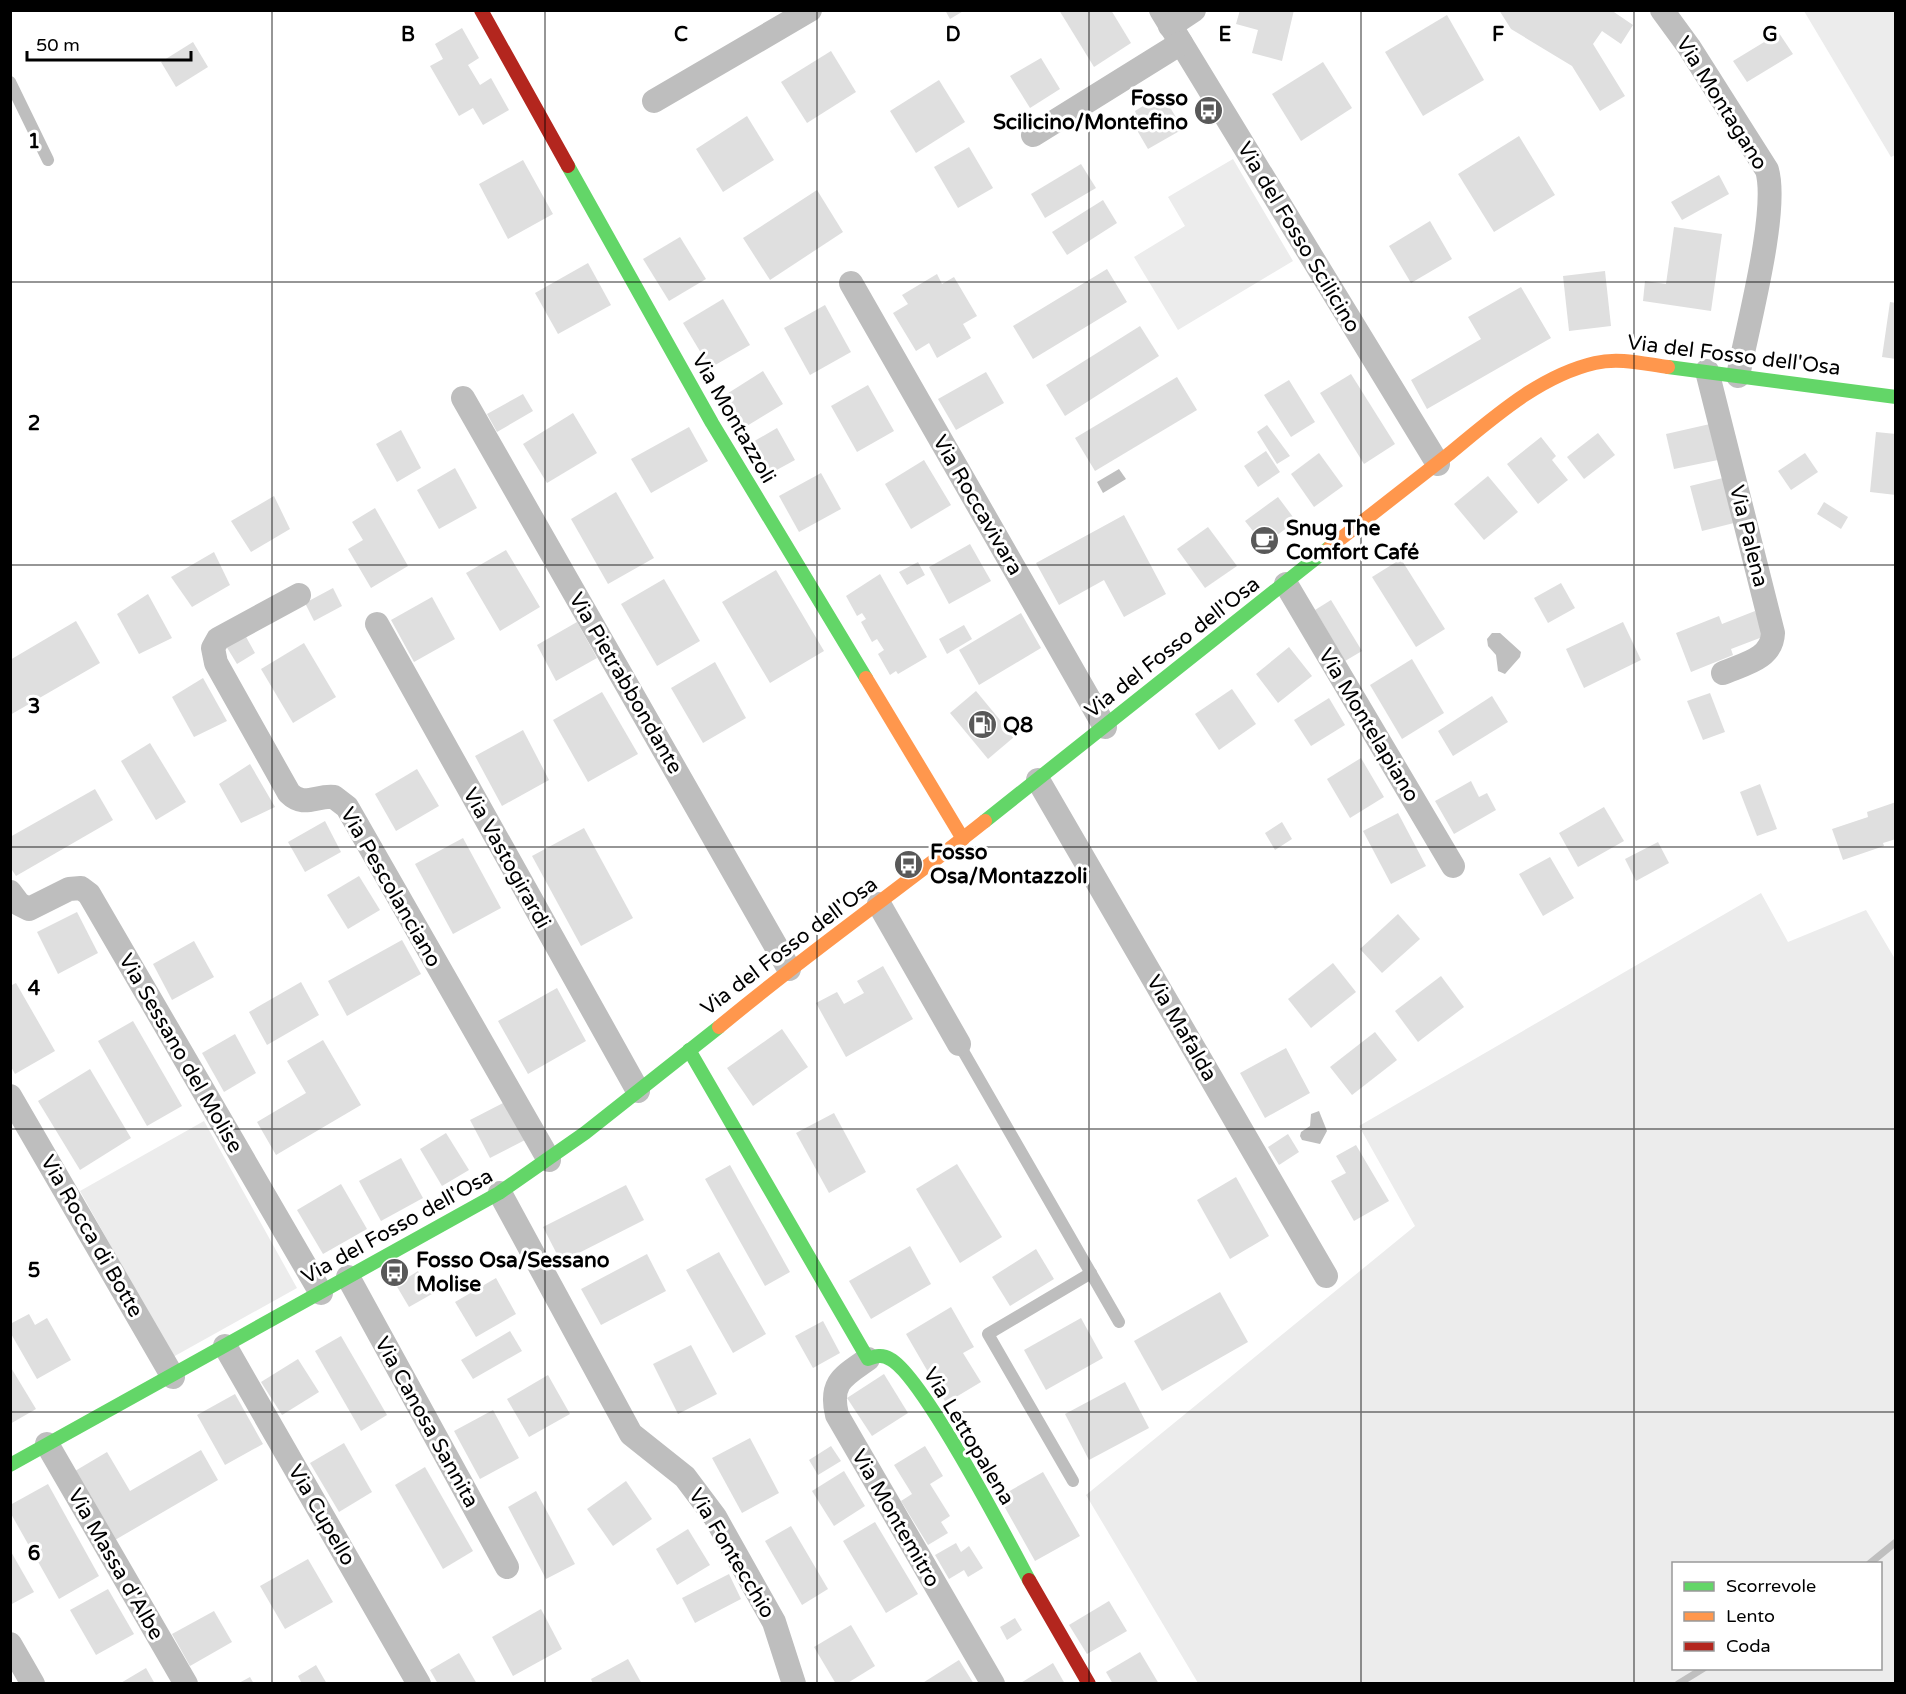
<svg xmlns="http://www.w3.org/2000/svg" width="1906" height="1694" viewBox="0 0 1906 1694" font-family="'Varela Round',sans-serif">
<style>
.green{fill:#ececec;fill-rule:evenodd}
.water{fill:#bfbfbf}
.lines{fill:none;stroke-linecap:round;stroke-linejoin:round}
.stream{stroke:#bfbfbf;stroke-width:7}
.building{fill:#dfdfdf}
.lane{stroke:#bebebe;stroke-width:12}
.street{stroke:#bebebe;stroke-width:24}
.fast{stroke:#63d668;stroke-width:14}
.slow{stroke:#ff974d;stroke-width:14}
.jam{stroke:#b3261e;stroke-width:14}
.grid{fill:none;stroke:#000;stroke-width:1.5;stroke-opacity:0.55}
.labels{text-anchor:middle;stroke-width:6;stroke-linejoin:round;paint-order:stroke}
.poi-label{font-size:21px;font-weight:bold;fill:#000;stroke:#fff;text-anchor:start}
.street-label{font-size:21px;fill:#000;stroke:#fff}
.grid-label{font-size:20px;text-anchor:middle;font-weight:bold;fill:#000;stroke:#fff;stroke-width:6;stroke-linejoin:round;paint-order:stroke}
</style>
<rect width="100%" height="100%" fill="#fff"/>
<g class="green">
<polygon points="1804,11 1895,11 1895,155 1891,157"/>
<polygon points="1233,159 1293,261 1178,330 1134,257 1185,226 1168,197"/>
<path d="M 1761,893 L 1788,942 L 1866,910 L 1895,959 L 1895,1683 L 1198,1683 L 1086,1495 L 1415,1226 L 1359,1126 ZM 1674,1564 L 1880,1564 L 1880,1668 L 1674,1668 Z"/>
<polygon points="204,1121 297,1288 173,1357 80,1191"/>
</g>
<g class="water">
<polygon points="1119,469 1126,479 1103,493 1097,482"/>
<polygon points="1492,633 1500,633 1521,652 1520,657 1505,674 1498,671 1496,655 1488,646 1487,639"/>
<polygon points="1319,1111 1327,1131 1320,1144 1302,1140 1300,1136 1301,1132 1310,1126 1311,1114"/>
</g>
<g class="lines">
<g class="stream">
<polyline points="1869,1564 1896,1542"/>
<polyline points="1678,1684 1704,1668"/>
</g>
</g>
<g class="building">
<polygon points="945,10 965,10 950,19"/>
<polygon points="1059,10 1111,10 1131,43 1094,67"/>
<polygon points="1240,10 1294,10 1282,61 1252,53 1258,30 1236,24"/>
<polygon points="1499,10 1611,10 1633,25 1621,44 1602,31 1593,44 1625,96 1600,111 1572,66 1511,29"/>
<polygon points="1447,15 1484,80 1423,116 1385,52"/>
<polygon points="462,28 479,58 468,65 480,85 491,78 509,110 483,125 473,108 459,116 430,66 443,59 435,44"/>
<polygon points="1779,33 1793,54 1747,82 1733,61"/>
<polygon points="193,42 208,67 176,87 161,62"/>
<polygon points="831,51 856,92 807,123 781,82"/>
<polygon points="1041,58 1060,89 1030,108 1010,76"/>
<polygon points="1323,62 1352,108 1301,141 1272,94"/>
<polygon points="939,80 965,122 916,153 890,111"/>
<polygon points="1162,94 1183,129 1148,149 1131,120 1137,116 1135,111"/>
<polygon points="747,116 774,160 723,192 696,149"/>
<polygon points="1519,136 1555,195 1494,232 1458,174"/>
<polygon points="969,147 993,188 958,208 934,167"/>
<polygon points="523,160 553,214 508,239 479,184"/>
<polygon points="1081,164 1096,188 1045,218 1031,194"/>
<polygon points="1719,175 1729,194 1682,220 1671,202"/>
<polygon points="817,190 843,232 770,280 743,238"/>
<polygon points="1103,200 1117,223 1067,255 1052,232"/>
<polygon points="1430,221 1452,259 1411,283 1389,246"/>
<polygon points="1674,227 1722,234 1711,311 1643,301 1645,281 1666,284"/>
<polygon points="680,237 706,279 669,301 643,259"/>
<polygon points="588,263 611,305 558,334 535,293"/>
<polygon points="1107,269 1127,302 1033,359 1013,326"/>
<polygon points="1605,271 1611,326 1569,331 1563,276"/>
<polygon points="937,274 942,284 954,277 977,316 963,324 971,338 937,358 929,343 916,351 893,313 908,304 902,295"/>
<polygon points="1521,287 1551,338 1427,409 1411,380 1481,339 1468,317"/>
<polygon points="723,299 750,345 710,368 683,323"/>
<polygon points="1890,302 1896,303 1896,359 1882,357"/>
<polygon points="825,305 851,352 810,375 784,328"/>
<polygon points="1140,326 1159,356 1065,416 1046,385"/>
<polygon points="763,371 783,404 742,429 722,397"/>
<polygon points="986,372 1004,403 956,430 938,399"/>
<polygon points="1351,374 1395,444 1364,464 1320,393"/>
<polygon points="1177,377 1197,410 1095,471 1075,438"/>
<polygon points="1289,380 1315,422 1291,437 1264,395"/>
<polygon points="868,385 894,431 857,452 831,406"/>
<polygon points="523,394 533,411 497,432 487,414"/>
<polygon points="573,413 597,453 547,483 523,444"/>
<polygon points="1710,424 1718,460 1674,469 1666,434"/>
<polygon points="1267,425 1290,456 1277,464 1257,432"/>
<polygon points="689,427 708,461 651,493 631,459"/>
<polygon points="777,428 795,460 762,478 744,447"/>
<polygon points="401,430 421,468 397,482 376,444"/>
<polygon points="1876,432 1896,434 1896,495 1870,492"/>
<polygon points="1598,433 1615,455 1584,479 1567,457"/>
<polygon points="1541,437 1556,456 1552,460 1568,480 1538,504 1507,464"/>
<polygon points="1266,451 1280,472 1258,487 1244,466"/>
<polygon points="1319,453 1343,486 1314,507 1291,474"/>
<polygon points="1805,453 1818,472 1791,490 1778,471"/>
<polygon points="924,460 951,505 911,529 885,484"/>
<polygon points="455,468 477,508 439,529 417,490"/>
<polygon points="821,473 841,509 799,532 779,496"/>
<polygon points="1488,476 1518,512 1484,540 1454,504"/>
<polygon points="1723,478 1734,523 1702,531 1690,486"/>
<polygon points="616,492 654,558 608,584 571,519"/>
<polygon points="274,496 290,529 251,552 231,521"/>
<polygon points="1278,497 1296,521 1264,545 1245,521"/>
<polygon points="1824,502 1848,517 1841,529 1817,514"/>
<polygon points="375,508 408,566 371,588 348,549 363,540 352,522"/>
<polygon points="1124,515 1166,594 1124,617 1104,580 1059,605 1036,563"/>
<polygon points="1208,527 1237,566 1205,588 1177,549"/>
<polygon points="970,544 991,581 949,604 929,567"/>
<polygon points="506,550 540,607 500,631 466,573"/>
<polygon points="214,552 230,585 192,607 171,577"/>
<polygon points="1401,559 1445,629 1416,647 1372,577"/>
<polygon points="918,562 925,575 907,585 899,572"/>
<polygon points="776,570 824,651 770,683 722,602"/>
<polygon points="880,574 927,657 898,674 896,671 890,675 878,654 884,650 877,639 872,642 861,622 866,619 862,613 857,616 846,596"/>
<polygon points="664,579 700,641 657,666 621,604"/>
<polygon points="1561,583 1575,608 1548,623 1534,598"/>
<polygon points="333,588 342,606 314,621 305,603"/>
<polygon points="148,594 172,638 139,654 117,614"/>
<polygon points="432,597 455,639 414,662 391,620"/>
<polygon points="1331,600 1362,651 1345,661 1315,610"/>
<polygon points="1755,611 1765,636 1731,649 1733,655 1691,672 1676,633 1719,616 1722,624"/>
<polygon points="1021,613 1041,648 979,685 959,650"/>
<polygon points="76,621 100,663 10,715 10,660"/>
<polygon points="577,622 597,658 556,681 537,645"/>
<polygon points="1623,622 1641,660 1584,688 1566,649"/>
<polygon points="964,625 972,639 947,654 939,639"/>
<polygon points="245,635 255,653 237,664 226,646"/>
<polygon points="304,643 336,697 293,723 261,669"/>
<polygon points="1289,647 1312,676 1278,703 1256,674"/>
<polygon points="1412,659 1444,713 1402,739 1370,685"/>
<polygon points="715,662 746,718 703,743 671,688"/>
<polygon points="203,678 227,721 194,737 172,697"/>
<polygon points="1232,689 1256,724 1219,750 1195,714"/>
<polygon points="976,691 1014,737 988,759 950,713"/>
<polygon points="602,692 638,754 588,782 553,720"/>
<polygon points="1710,693 1725,732 1703,740 1687,701"/>
<polygon points="1492,696 1508,722 1453,756 1438,731"/>
<polygon points="1329,698 1345,725 1311,746 1294,720"/>
<polygon points="523,730 549,780 502,806 475,756"/>
<polygon points="150,743 186,802 156,820 121,761"/>
<polygon points="1361,758 1384,797 1350,818 1327,779"/>
<polygon points="250,764 275,807 241,823 219,784"/>
<polygon points="417,769 439,806 396,831 375,794"/>
<polygon points="1471,781 1479,797 1487,793 1496,810 1454,834 1435,801"/>
<polygon points="1760,784 1777,829 1757,836 1740,792"/>
<polygon points="95,789 113,820 16,876 10,867 10,837"/>
<polygon points="1896,802 1896,839 1883,843 1884,846 1843,860 1832,829 1868,817 1867,812"/>
<polygon points="1604,807 1624,841 1578,867 1559,833"/>
<polygon points="1398,813 1426,866 1391,884 1363,831"/>
<polygon points="325,821 341,852 305,872 288,842"/>
<polygon points="1282,822 1292,839 1275,850 1265,833"/>
<polygon points="584,828 633,918 581,946 532,856"/>
<polygon points="463,838 501,908 453,934 415,864"/>
<polygon points="1658,842 1669,863 1636,881 1625,859"/>
<polygon points="1550,857 1574,898 1543,916 1519,874"/>
<polygon points="359,876 380,910 348,929 327,895"/>
<polygon points="77,912 98,953 58,974 37,932"/>
<polygon points="1398,914 1420,939 1382,973 1360,949"/>
<polygon points="402,940 421,974 347,1016 328,981"/>
<polygon points="194,941 214,977 172,1000 153,964"/>
<polygon points="1333,963 1356,992 1311,1028 1288,999"/>
<polygon points="883,966 913,1019 846,1057 816,1003 837,992 844,1004 864,993 857,981"/>
<polygon points="1441,976 1464,1007 1418,1042 1395,1011"/>
<polygon points="301,982 319,1015 267,1045 249,1012"/>
<polygon points="16,983 55,1051 15,1074 10,1065 10,986"/>
<polygon points="557,988 586,1041 528,1074 498,1021"/>
<polygon points="133,1021 182,1106 147,1126 98,1041"/>
<polygon points="782,1029 808,1067 753,1106 727,1068"/>
<polygon points="1375,1032 1397,1060 1352,1095 1330,1067"/>
<polygon points="235,1034 256,1073 224,1092 202,1053"/>
<polygon points="323,1040 361,1105 276,1155 257,1122 306,1093 287,1061"/>
<polygon points="1286,1048 1310,1093 1265,1118 1240,1073"/>
<polygon points="90,1069 131,1138 80,1170 38,1101"/>
<polygon points="505,1102 525,1140 490,1158 470,1120"/>
<polygon points="834,1113 866,1172 829,1193 796,1133"/>
<polygon points="446,1133 469,1170 442,1186 420,1149"/>
<polygon points="1288,1134 1299,1152 1279,1165 1268,1147"/>
<polygon points="1356,1145 1389,1201 1354,1221 1331,1181 1346,1173 1336,1156"/>
<polygon points="401,1158 423,1198 381,1221 359,1181"/>
<polygon points="957,1164 1002,1237 960,1263 916,1189"/>
<polygon points="730,1165 790,1272 765,1286 705,1179"/>
<polygon points="1236,1177 1269,1236 1230,1259 1197,1200"/>
<polygon points="341,1184 367,1229 323,1254 297,1210"/>
<polygon points="626,1185 644,1220 561,1262 543,1227"/>
<polygon points="910,1246 931,1284 871,1319 849,1281"/>
<polygon points="1036,1249 1054,1279 1010,1306 992,1277"/>
<polygon points="719,1252 766,1334 733,1353 686,1270"/>
<polygon points="647,1254 666,1291 601,1325 581,1289"/>
<polygon points="418,1271 432,1294 409,1307 396,1285"/>
<polygon points="496,1278 516,1314 476,1337 455,1302"/>
<polygon points="1220,1292 1248,1342 1162,1391 1134,1341"/>
<polygon points="951,1307 974,1347 963,1353 981,1382 946,1403 906,1334"/>
<polygon points="29,1314 35,1325 47,1318 71,1360 37,1379 10,1332 10,1324"/>
<polygon points="1081,1318 1103,1358 1046,1390 1024,1350"/>
<polygon points="823,1321 840,1353 813,1368 795,1336"/>
<polygon points="510,1331 522,1351 473,1379 461,1360"/>
<polygon points="341,1336 387,1415 361,1431 315,1351"/>
<polygon points="691,1345 717,1394 678,1414 653,1364"/>
<polygon points="298,1359 319,1392 282,1415 261,1382"/>
<polygon points="10,1366 36,1409 10,1424"/>
<polygon points="884,1374 908,1413 872,1436 847,1398"/>
<polygon points="548,1375 570,1414 529,1437 507,1399"/>
<polygon points="1125,1382 1149,1428 1089,1460 1065,1414"/>
<polygon points="235,1394 263,1444 225,1465 197,1415"/>
<polygon points="493,1410 519,1458 480,1479 454,1431"/>
<polygon points="750,1438 779,1493 742,1513 712,1458"/>
<polygon points="344,1443 372,1492 339,1512 310,1463"/>
<polygon points="831,1446 841,1461 818,1475 809,1460"/>
<polygon points="925,1446 943,1476 930,1484 950,1516 941,1522 948,1533 928,1545 901,1501 912,1494 894,1465"/>
<polygon points="201,1450 218,1480 115,1540 75,1471 107,1452 130,1491"/>
<polygon points="425,1467 473,1551 443,1569 395,1485"/>
<polygon points="844,1471 865,1506 834,1526 812,1491"/>
<polygon points="1043,1472 1080,1536 1035,1561 999,1497"/>
<polygon points="626,1481 652,1519 613,1546 587,1509"/>
<polygon points="48,1484 99,1576 59,1599 10,1512 10,1505"/>
<polygon points="536,1491 575,1564 546,1579 508,1507"/>
<polygon points="875,1522 918,1594 886,1613 843,1541"/>
<polygon points="791,1526 828,1589 802,1605 765,1541"/>
<polygon points="688,1529 710,1565 677,1585 656,1549"/>
<polygon points="956,1543 961,1552 969,1546 983,1568 968,1577 964,1570 949,1579 935,1555"/>
<polygon points="10,1550 34,1592 10,1605"/>
<polygon points="308,1559 333,1602 285,1629 260,1586"/>
<polygon points="729,1574 741,1599 695,1623 682,1598"/>
<polygon points="108,1589 134,1634 96,1655 70,1610"/>
<polygon points="1109,1601 1127,1631 1087,1654 1069,1625"/>
<polygon points="541,1609 562,1649 513,1676 492,1637"/>
<polygon points="214,1611 232,1642 190,1666 172,1634"/>
<polygon points="1015,1618 1022,1630 1007,1640 1000,1627"/>
<polygon points="851,1625 875,1666 846,1684 836,1684 814,1647"/>
<polygon points="1140,1652 1159,1684 1113,1684 1106,1672"/>
<polygon points="459,1653 477,1684 438,1684 430,1670"/>
<polygon points="628,1659 642,1684 593,1684 591,1679"/>
<polygon points="959,1660 974,1684 921,1684"/>
<polygon points="1053,1663 1065,1684 1019,1684"/>
<polygon points="316,1665 327,1684 302,1684 298,1676"/>
<polygon points="146,1668 155,1684 119,1684"/>
<polygon points="250,1677 254,1684 237,1684"/>
</g>
<g class="lines">
<g class="lane">
<polyline points="10,82 48,160"/>
<polyline points="959,1044 1119,1322"/>
<polyline points="1073,1481 988,1334 1091,1273"/>
</g>
<g class="street">
<polyline points="1161,10 1438,464"/>
<path d="M 1662,10 L 1689,47 L 1767,170 C 1779,211 1747,329 1738,376"/>
<polyline points="1170,26 1194,10"/>
<polyline points="654,101 810,10"/>
<polyline points="1033,135 1181,43"/>
<polyline points="851,283 1105,727"/>
<path d="M 1707,371 L 1773,633 C 1772,659 1744,664 1723,673"/>
<polyline points="463,398 789,969"/>
<polyline points="1286,584 1453,866"/>
<path d="M 299,595 L 218,639 L 213,648 L 216,663 L 289,793 C 304,808 316,795 334,797 L 347,807 L 549,1160"/>
<polyline points="377,624 638,1091"/>
<polyline points="1038,780 1326,1276"/>
<polyline points="10,892 19,904 29,909 69,889 81,888 89,894 321,1293"/>
<polyline points="879,904 959,1044"/>
<polyline points="10,1096 173,1377"/>
<polyline points="500,1193 631,1434 685,1477 715,1517 774,1622 794,1684"/>
<polyline points="348,1277 507,1567"/>
<polyline points="225,1346 419,1684"/>
<path d="M 868,1359 C 844,1376 829,1382 837,1415 L 993,1684"/>
<polyline points="47,1444 186,1684"/>
<polyline points="10,1644 33,1684"/>
</g>
<g class="fast">
<polyline points="568,166 712,423 866,678"/>
<polyline points="1668,367 1896,397"/>
<polyline points="985,821 1330,547"/>
<path d="M 689,1050 L 868,1359 C 876,1356 882,1354 890,1359 C 922,1375 1007,1539 1029,1580"/>
<polyline points="10,1465 499,1193 585,1133 719,1027"/>
</g>
<g class="slow">
<path d="M 1330,547 C 1370,516 1409,485 1449,454 C 1493,418 1539,376 1595,363 C 1619,357 1645,364 1668,367"/>
<polyline points="866,678 963,839"/>
<path d="M 719,1027 C 805,955 897,891 985,821"/>
</g>
<g class="jam">
<polyline points="481,10 568,166"/>
<polyline points="1029,1580 1089,1684"/>
</g>
</g>
<path class="grid" d="M 272,10 L 272,1684M 545,10 L 545,1684M 817,10 L 817,1684M 1089,10 L 1089,1684M 1361,10 L 1361,1684M 1634,10 L 1634,1684M 10,282 L 1896,282M 10,565 L 1896,565M 10,847 L 1896,847M 10,1129 L 1896,1129M 10,1412 L 1896,1412"/>
<defs>
<symbol id="bus-disc" viewBox="-11 -11 22 22"><circle r="9.5" fill="#595959" stroke="#fff"/><path d="M-5-6H5V4H4V6H2V4H-2V6H-4V4H-5ZM-3.5-4V0h7V-4ZM-3.5 1.2v1.5H-2V1.2ZM2 1.2v1.5H3.5V1.2Z" fill="#fff"/></symbol>
<symbol id="cafe-disc" viewBox="-11 -11 22 22"><circle r="9.5" fill="#595959" stroke="#fff"/><path d="M-5.5-4.5H6V0H3Q3 3.5 0 3.5H-2.5Q-5.5 3.5-5.5 0ZM3-3.2v2h1.7v-2ZM-6 4.5H4V6H-6Z" fill="#fff"/></symbol>
<symbol id="fuel-disc" viewBox="-11 -11 22 22"><circle r="9.5" fill="#595959" stroke="#fff"/><path d="M-5.5-6h7V0h2V4h1.3V-2.5L3-4.5l.8-.8L6-3V5H2.5V1h-1V6h-7ZM-4.2-4.7v3.2H.2V-4.7Z" fill="#fff"/></symbol>
</defs>
<g fill-rule="evenodd">
<use href="#bus-disc" x="1192" y="94" width="33" height="33"/>
<use href="#cafe-disc" x="1248" y="524" width="33" height="33"/>
<use href="#fuel-disc" x="966" y="708" width="33" height="33"/>
<use href="#bus-disc" x="892" y="848" width="33" height="33"/>
<use href="#bus-disc" x="378" y="1256" width="33" height="33"/>
</g>
<g class="labels">
<g class="poi-label">
<text x="1188" y="105" text-anchor="end">Fosso<tspan x="1188" dy="24">Scilicino/Montefino</tspan></text>
<text x="1286" y="535">Snug The<tspan x="1286" dy="24">Comfort Café</tspan></text>
<text x="1003" y="732">Q8</text>
<text x="930" y="859">Fosso<tspan x="930" dy="24">Osa/Montazzoli</tspan></text>
<text x="416" y="1267">Fosso Osa/Sessano<tspan x="416" dy="24">Molise</tspan></text>
</g>
<g class="street-label">
<text transform="translate(1722 103) rotate(58)" y="7">Via Montagano</text>
<text transform="translate(1299 237) rotate(59)" y="7">Via del Fosso Scilicino</text>
<text transform="translate(1734 355) rotate(7)" y="7">Via del Fosso dell'Osa</text>
<text transform="translate(734 418) rotate(60)" y="7">Via Montazzoli</text>
<text transform="translate(978 505) rotate(60)" y="7">Via Roccavivara</text>
<text transform="translate(1749 536) rotate(76)" y="7">Via Palena</text>
<text transform="translate(1172 647) rotate(-38)" y="7">Via del Fosso dell'Osa</text>
<text transform="translate(626 683) rotate(60)" y="7">Via Pietrabbondante</text>
<text transform="translate(1369 725) rotate(59)" y="7">Via Montelapiano</text>
<text transform="translate(507 858) rotate(61)" y="7">Via Vastogirardi</text>
<text transform="translate(391 887) rotate(60)" y="7">Via Pescolanciano</text>
<text transform="translate(789 946) rotate(-37)" y="7">Via del Fosso dell'Osa</text>
<text transform="translate(1182 1028) rotate(60)" y="7">Via Mafalda</text>
<text transform="translate(181 1053) rotate(60)" y="7">Via Sessano del Molise</text>
<text transform="translate(397 1226) rotate(-29)" y="7">Via del Fosso dell'Osa</text>
<text transform="translate(92 1236) rotate(60)" y="7">Via Rocca di Botte</text>
<text transform="translate(427 1422) rotate(61)" y="7">Via Canosa Sannita</text>
<text transform="translate(969 1436) rotate(59)" y="7">Via Lettopalena</text>
<text transform="translate(322 1515) rotate(60)" y="7">Via Cupello</text>
<text transform="translate(896 1518) rotate(60)" y="7">Via Montemitro</text>
<text transform="translate(732 1553) rotate(59)" y="7">Via Fontecchio</text>
<text transform="translate(116 1564) rotate(60)" y="7">Via Massa d'Albe</text>
</g>
</g>
<g class="grid-label">
<text x="408" y="41">B</text>
<text x="681" y="41">C</text>
<text x="953" y="41">D</text>
<text x="1225" y="41">E</text>
<text x="1498" y="41">F</text>
<text x="1770" y="41">G</text>
<text x="34" y="148">1</text>
<text x="34" y="430">2</text>
<text x="34" y="713">3</text>
<text x="34" y="995">4</text>
<text x="34" y="1277">5</text>
<text x="34" y="1560">6</text>
</g>
<rect width="1906" height="1694" fill="none" stroke="#000000" stroke-width="24"/>
<rect x="1672" y="1562" width="210" height="108" fill="#ffffff" stroke="#999999" stroke-width="1.5"/>
<rect x="1684" y="1582" width="30" height="9" fill="#63d668" stroke="#999999" stroke-width="1.5"/>
<text x="1726" y="1592" font-size="18" fill="#000000">Scorrevole</text>
<rect x="1684" y="1612" width="30" height="9" fill="#ff974d" stroke="#999999" stroke-width="1.5"/>
<text x="1726" y="1622" font-size="18" fill="#000000">Lento</text>
<rect x="1684" y="1642" width="30" height="9" fill="#b3261e" stroke="#999999" stroke-width="1.5"/>
<text x="1726" y="1652" font-size="18" fill="#000000">Coda</text>
<path d="M27 51v9h164v-9" fill="none" stroke="#000000" stroke-width="3"/>
<text x="36" y="51" font-size="18" fill="#000000" stroke="#ffffff" stroke-width="4.5" paint-order="stroke">50 m</text>
</svg>
